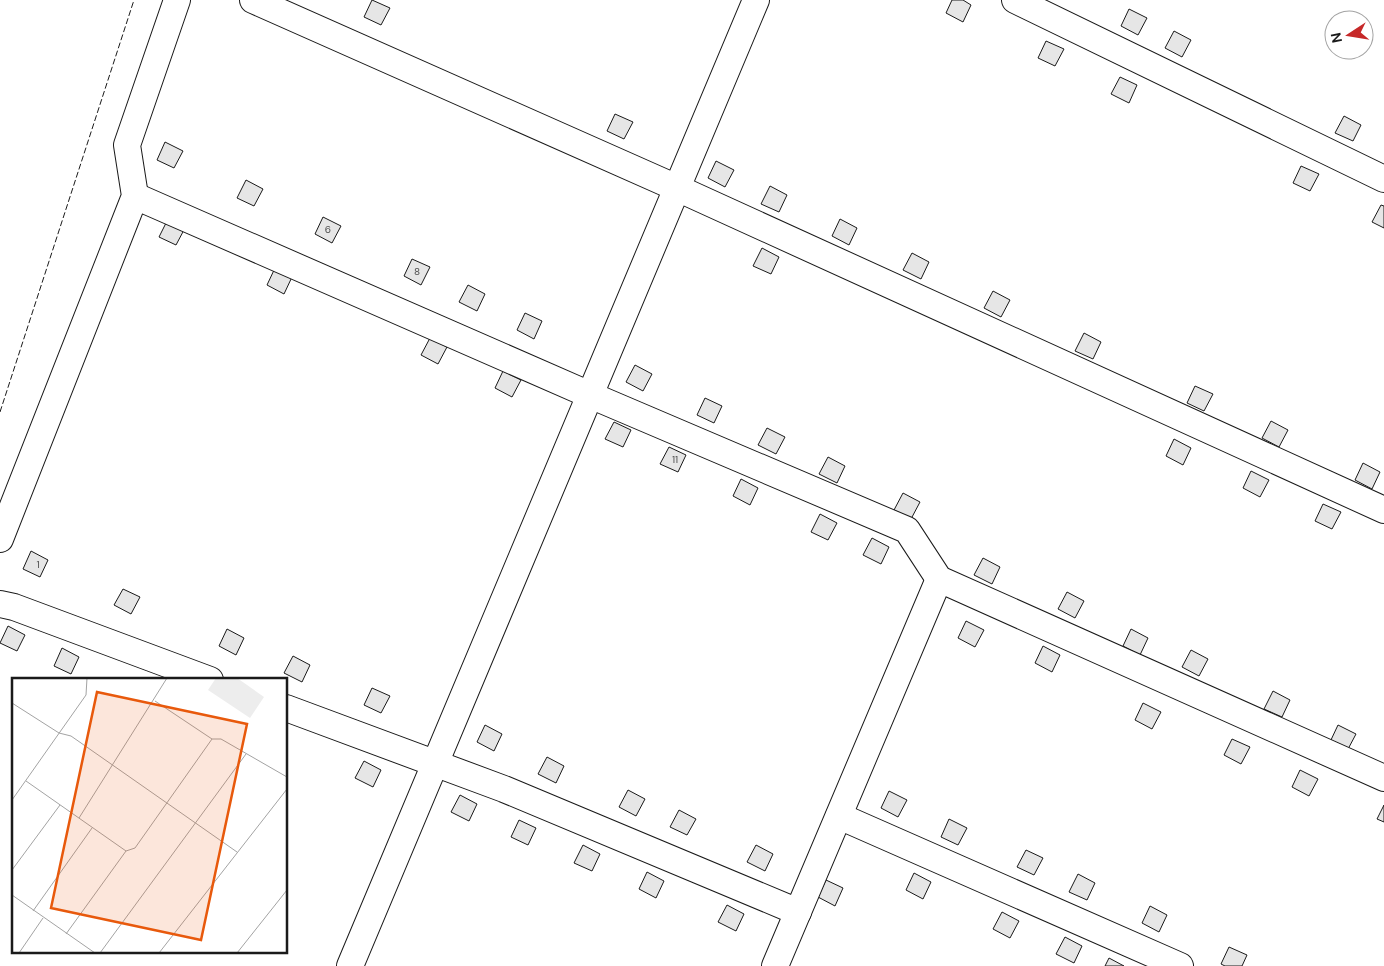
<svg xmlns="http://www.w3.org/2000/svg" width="1384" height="966" viewBox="0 0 1384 966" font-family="'DM Sans',sans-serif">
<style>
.building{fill:#e6e6e6;stroke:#1a1a1a}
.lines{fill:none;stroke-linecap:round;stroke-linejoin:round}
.minor-casing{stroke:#1a1a1a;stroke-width:28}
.minor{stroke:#fff;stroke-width:26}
.fence{stroke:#1a1a1a;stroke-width:1;stroke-dasharray:6 2.5;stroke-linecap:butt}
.labels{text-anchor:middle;stroke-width:4;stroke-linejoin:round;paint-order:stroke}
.number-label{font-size:10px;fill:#4d4d4d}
.inset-road{fill:none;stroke:#a3a3a3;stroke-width:1}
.view{fill:#e8590c;fill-opacity:0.15;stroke:#e8590c;stroke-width:2.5}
.inset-edge{fill:none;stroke:#1a1a1a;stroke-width:2.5}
</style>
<rect width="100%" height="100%" fill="#fff"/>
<g class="building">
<polygon points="372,0 390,8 381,25 364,17"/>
<polygon points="952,0 963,0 971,5 963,22 946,13"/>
<polygon points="1129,9 1147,18 1138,35 1121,26"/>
<polygon points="1174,31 1191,40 1182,57 1165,48"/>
<polygon points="1046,41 1064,49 1055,66 1038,58"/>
<polygon points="1120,77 1137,85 1129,103 1111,94"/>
<polygon points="615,114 633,122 624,139 607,131"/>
<polygon points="1344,116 1361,125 1353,141 1335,133"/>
<polygon points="165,142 183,151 174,168 157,160"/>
<polygon points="716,161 734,170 725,187 708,178"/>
<polygon points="1301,166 1319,174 1310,191 1293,183"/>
<polygon points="246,180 263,189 254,206 237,198"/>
<polygon points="770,186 787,195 779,212 761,204"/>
<polygon points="1381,205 1384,206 1384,228 1372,222"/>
<polygon points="323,217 341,226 332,243 315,234"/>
<polygon points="168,219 185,228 176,245 159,237"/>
<polygon points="840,219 857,228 849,245 832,236"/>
<polygon points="762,248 779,257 771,274 753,266"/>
<polygon points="912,253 929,262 921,279 903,270"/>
<polygon points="412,259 430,267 421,285 404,276"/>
<polygon points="275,268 292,277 284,294 267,285"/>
<polygon points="468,285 485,294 477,311 459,302"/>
<polygon points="993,291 1010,300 1001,317 984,308"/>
<polygon points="525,313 542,321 534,339 517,330"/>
<polygon points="1084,333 1101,342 1093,359 1075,351"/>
<polygon points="430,338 447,347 438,364 421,355"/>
<polygon points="635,365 652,374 643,391 626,382"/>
<polygon points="503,371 521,380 512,397 495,388"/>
<polygon points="1195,386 1213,394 1204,411 1187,403"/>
<polygon points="705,398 722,406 714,423 697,415"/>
<polygon points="1271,421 1288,430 1279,447 1262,438"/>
<polygon points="614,422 631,430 623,447 605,439"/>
<polygon points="767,428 785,437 776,454 758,445"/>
<polygon points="1174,439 1191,448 1183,465 1166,456"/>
<polygon points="669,447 686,455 678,472 660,464"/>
<polygon points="828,457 845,466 837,483 819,474"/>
<polygon points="1363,463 1380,472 1372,489 1355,480"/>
<polygon points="1251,471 1269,480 1260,497 1243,488"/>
<polygon points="741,479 758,488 750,505 733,496"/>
<polygon points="903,493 920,502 911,519 894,510"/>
<polygon points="1323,504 1341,512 1332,529 1315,521"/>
<polygon points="820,514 837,523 828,540 811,532"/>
<polygon points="872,538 889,547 881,564 863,555"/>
<polygon points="31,551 48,560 40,577 23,569"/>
<polygon points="983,558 1000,567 992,584 974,575"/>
<polygon points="123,589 140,597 131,614 114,605"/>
<polygon points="1067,592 1084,601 1075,618 1058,609"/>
<polygon points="966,621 984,630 975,647 958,638"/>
<polygon points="8,626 25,635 17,651 0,643"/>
<polygon points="227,629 244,638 236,655 219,646"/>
<polygon points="1131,629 1148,638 1140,655 1123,646"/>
<polygon points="1043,646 1060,655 1052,672 1035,663"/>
<polygon points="62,648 79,657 71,674 54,666"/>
<polygon points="1191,650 1208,659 1199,676 1182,667"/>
<polygon points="293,656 310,665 302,682 284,673"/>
<polygon points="372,688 390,696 381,713 364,705"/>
<polygon points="1273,691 1290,700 1282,717 1264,709"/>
<polygon points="1143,703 1161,712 1152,729 1135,720"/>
<polygon points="485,725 502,734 494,751 477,742"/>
<polygon points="1338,725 1356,734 1347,751 1330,742"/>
<polygon points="1232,739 1250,747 1241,764 1224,755"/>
<polygon points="547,757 564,766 556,783 538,774"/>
<polygon points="364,761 381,770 373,787 355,778"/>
<polygon points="1300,770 1318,779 1309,796 1292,787"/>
<polygon points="628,790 645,799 636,816 619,807"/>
<polygon points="889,791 907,800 898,817 881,808"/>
<polygon points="460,795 477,804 469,821 451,812"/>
<polygon points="1384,805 1384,822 1377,819"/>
<polygon points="679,810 696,819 687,835 670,827"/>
<polygon points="949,819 967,828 958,845 941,837"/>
<polygon points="519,820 536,828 528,845 511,837"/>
<polygon points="583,845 600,854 592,871 574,863"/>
<polygon points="756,845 773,854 765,871 747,862"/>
<polygon points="1026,850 1043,858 1034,875 1017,867"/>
<polygon points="647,872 664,881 656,898 639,889"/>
<polygon points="914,873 931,882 923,899 906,890"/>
<polygon points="1078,874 1095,883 1087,900 1069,892"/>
<polygon points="826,880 843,888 835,906 818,897"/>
<polygon points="727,905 744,914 736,931 718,922"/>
<polygon points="1150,906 1167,915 1159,932 1142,923"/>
<polygon points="1002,912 1019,921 1010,938 993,929"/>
<polygon points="1065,937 1082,946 1074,963 1056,954"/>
<polygon points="1229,947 1247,955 1242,966 1225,966 1221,964"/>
<polygon points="1109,958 1124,966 1105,966"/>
</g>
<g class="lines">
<defs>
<g id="minor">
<polyline points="253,0 677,188 1384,510"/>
<polyline points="1015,0 1384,179"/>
<polyline points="135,196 590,395 907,530 939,579 1384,778"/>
<polyline points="0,539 135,196 127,145 177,0"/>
<polyline points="0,604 14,607 210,680"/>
<polyline points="286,708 504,789 798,912"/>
<polyline points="839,816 1180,966"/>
<polyline points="350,966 756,0"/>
<polyline points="775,966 939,579"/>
</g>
</defs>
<use href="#minor" class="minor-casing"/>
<use href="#minor" class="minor"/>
<polyline class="fence" points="0,412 134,0"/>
</g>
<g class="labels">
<g class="number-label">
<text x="328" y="233">6</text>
<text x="417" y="275">8</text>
<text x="675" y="463">11</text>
<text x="38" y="568">1</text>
</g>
</g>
<g transform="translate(12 678)">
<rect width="275" height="275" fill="#fff"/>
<path d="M 204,0 L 225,0 L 252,19 L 238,40 L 196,12 Z" fill="#ededed"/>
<path class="inset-road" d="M 143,23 L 200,61 L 209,61 L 275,99M 0,25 L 47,55 L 59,58 L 225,174M 14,103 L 114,173M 0,122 L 74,17 L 75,0M 67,140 L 155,0M 0,192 L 48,127M 0,217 L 83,275M 21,233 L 80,150M 54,256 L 114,173 L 123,170 L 200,61M 7,275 L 31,240M 88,275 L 234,76M 147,275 L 275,111M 225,275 L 275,212"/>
<path class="view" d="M 85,14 L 235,46 L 189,262 L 39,230 Z"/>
<rect width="275" height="275" class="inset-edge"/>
</g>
<g transform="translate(1349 35) rotate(258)"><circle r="24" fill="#ffffff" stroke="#a3a3a3"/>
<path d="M0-4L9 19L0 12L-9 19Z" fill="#c62828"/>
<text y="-8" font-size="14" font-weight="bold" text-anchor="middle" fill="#1a1a1a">N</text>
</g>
</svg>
